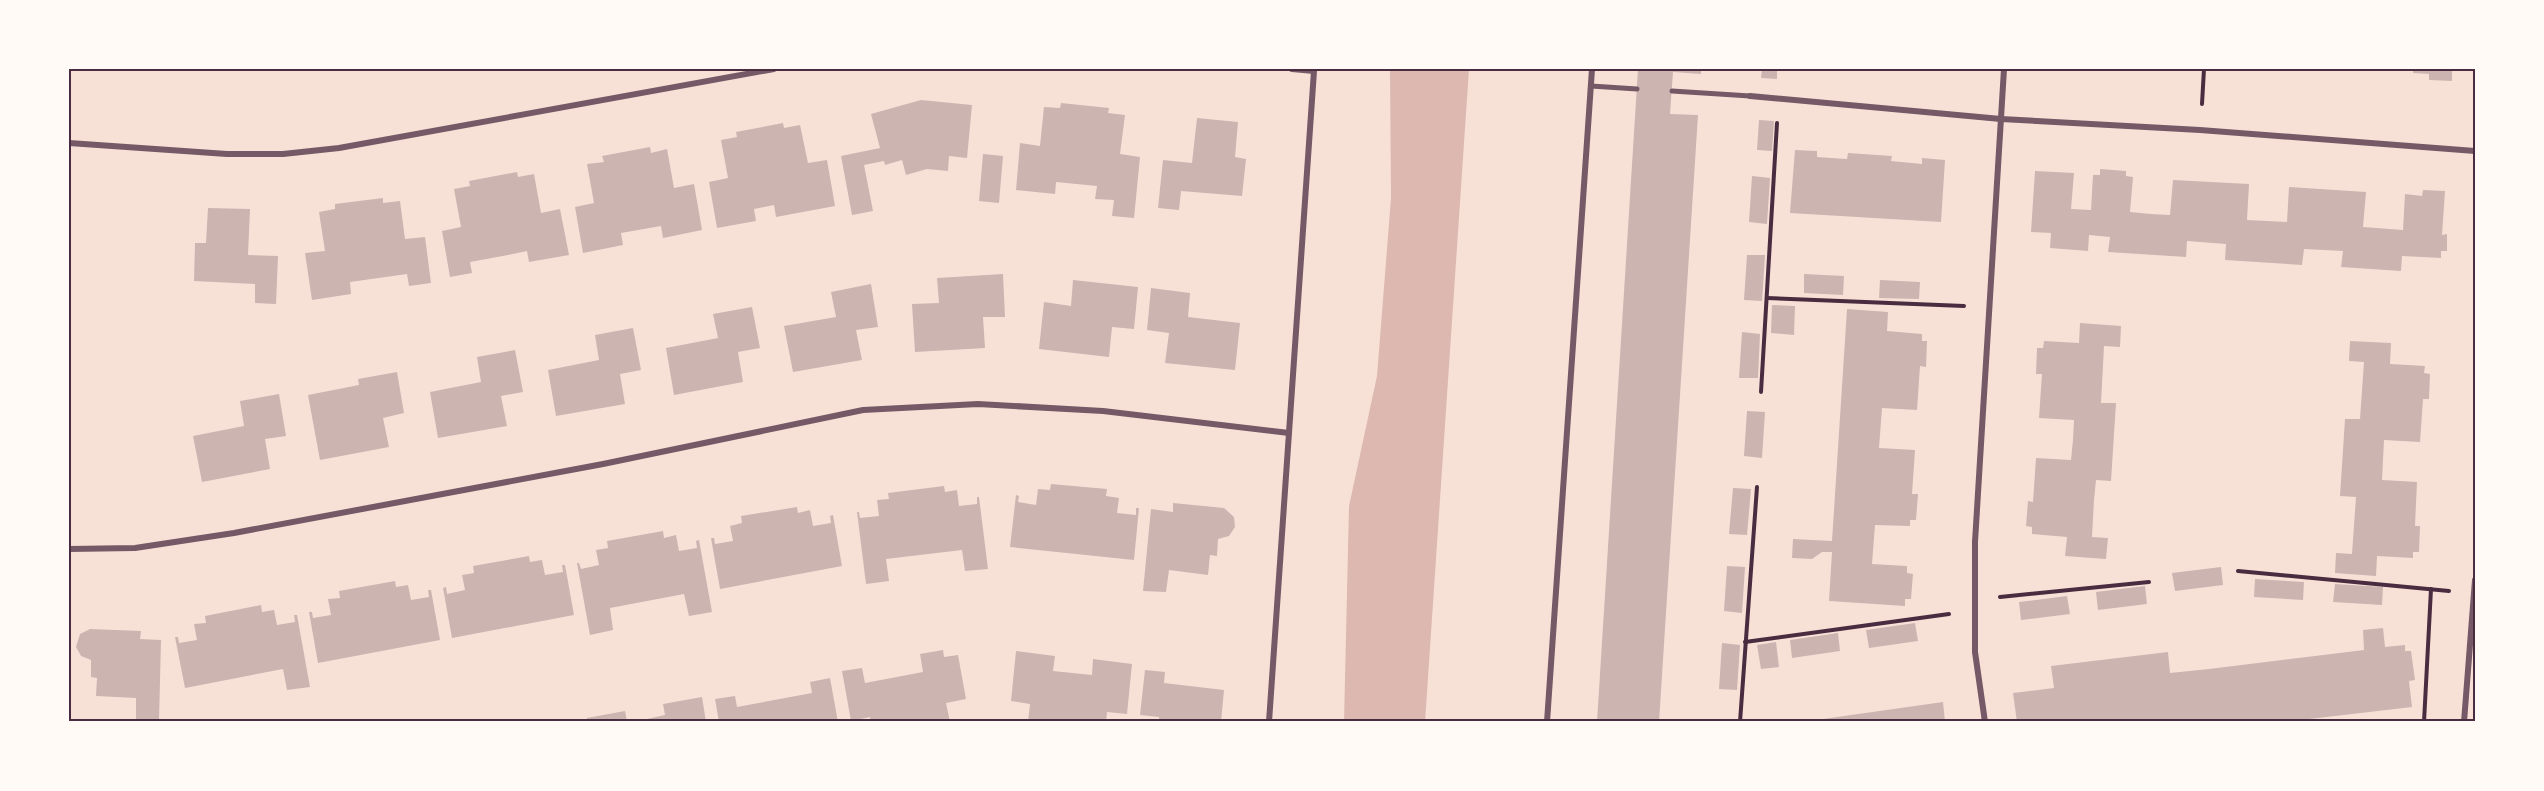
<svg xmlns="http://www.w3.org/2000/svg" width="2544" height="791" viewBox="0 0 2544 791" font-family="'DM Sans',sans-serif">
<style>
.water{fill:#dcb8b0}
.building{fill:#ccb4b1}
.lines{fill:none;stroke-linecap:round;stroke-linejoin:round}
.path{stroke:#4a2c40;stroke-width:4}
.pedestrian{stroke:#755966;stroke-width:5}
.minor{stroke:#755966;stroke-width:6}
.neatline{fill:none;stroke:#4a2c40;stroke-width:2}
</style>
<rect width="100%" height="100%" fill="#f7e1d7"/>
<polygon class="water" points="1390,69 1469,69 1425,722 1344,722 1349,506 1377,376 1391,198"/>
<g class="building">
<polygon points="1638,69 1701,69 1701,74 1673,72 1670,114 1698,115 1659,722 1597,722"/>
<polygon points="1762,69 1777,69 1777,79 1761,78"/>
<polygon points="2413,69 2452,69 2452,81 2429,80 2429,74 2413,73"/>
<polygon points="921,100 972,105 967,158 949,156 948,171 927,169 906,175 902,160 885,165 884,161 864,165 873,211 852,215 841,156 880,148 871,114"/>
<polygon points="1061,103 1109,108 1108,113 1125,115 1120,154 1140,157 1134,218 1112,216 1114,200 1095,199 1097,186 1056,182 1055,194 1016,190 1020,143 1040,146 1044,107 1060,108"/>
<polygon points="1197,118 1238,122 1235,157 1246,159 1242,196 1181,191 1179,210 1158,208 1163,160 1192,163"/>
<polygon points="1759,120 1774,121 1772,151 1757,150"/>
<polygon points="783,123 784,128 800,125 808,163 827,160 835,206 776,217 774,205 754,209 756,221 717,228 709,182 728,178 721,140 737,137 736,132"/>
<polygon points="650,147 651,153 667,149 674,188 694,184 702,230 663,238 661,226 621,233 623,245 583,253 575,207 594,203 587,164 604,162 602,156"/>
<polygon points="1795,150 1817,151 1817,157 1847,159 1848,153 1892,156 1891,161 1922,164 1922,158 1945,160 1941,222 1790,213"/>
<polygon points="983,154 1003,156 999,203 979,201"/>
<polygon points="2100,169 2126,171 2126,176 2133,177 2130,212 2151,214 2170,215 2173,180 2249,184 2247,220 2287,222 2289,187 2366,192 2363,227 2403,230 2405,194 2422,196 2423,190 2445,191 2442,235 2447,234 2447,251 2441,251 2441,258 2402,256 2401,271 2341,267 2343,251 2304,249 2302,265 2225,260 2226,244 2187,241 2186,257 2108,252 2110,237 2089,235 2088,251 2050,248 2051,233 2031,232 2035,171 2074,173 2071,209 2091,210 2093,175 2100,175"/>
<polygon points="517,172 518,177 534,174 541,213 560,209 569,255 529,262 527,251 508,255 470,262 472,273 450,277 442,231 461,227 454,189 470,186 469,181"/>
<polygon points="1752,176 1770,178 1767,224 1749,222"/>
<polygon points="383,198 383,203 400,201 405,239 425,237 431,283 409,286 407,274 350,282 351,294 312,300 305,253 325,251 319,212 335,209 335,204"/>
<polygon points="208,208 250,209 248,255 278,256 276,304 255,303 255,284 194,281 195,243 206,243"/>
<polygon points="1747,255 1765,255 1762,301 1744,300"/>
<polygon points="1003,274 1005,317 983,317 985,348 915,352 912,304 939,303 937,278"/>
<polygon points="1804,274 1844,276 1843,295 1804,293"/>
<polygon points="1073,280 1138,287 1134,329 1112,327 1109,357 1039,349 1044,302 1071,306"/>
<polygon points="1880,280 1920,282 1919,299 1879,298"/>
<polygon points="871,284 878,327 856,330 862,360 793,372 784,326 836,317 831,292"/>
<polygon points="1151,288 1190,293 1188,317 1240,323 1235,370 1165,363 1169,333 1147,330"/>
<polygon points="1772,305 1795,306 1794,335 1771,333"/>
<polygon points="752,307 760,348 738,352 743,382 674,395 666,348 718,338 713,314"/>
<polygon points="1847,309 1888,312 1887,331 1922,334 1922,341 1927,341 1926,367 1920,366 1917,410 1882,408 1879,448 1915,450 1912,494 1918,494 1916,520 1910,520 1910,526 1875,525 1872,564 1907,566 1907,573 1913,574 1911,599 1905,599 1905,606 1829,601 1832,552 1822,552 1812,559 1792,558 1793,539 1832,541"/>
<polygon points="2080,323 2121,326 2120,347 2104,346 2101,403 2116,403 2111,481 2096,480 2094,500 2092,537 2108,538 2106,559 2065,556 2067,537 2032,534 2032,527 2026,526 2028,501 2033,502 2036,458 2071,460 2073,440 2074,420 2039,418 2042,374 2036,374 2037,348 2043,348 2044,341 2079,343"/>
<polygon points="633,328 641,370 620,374 625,404 556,416 548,370 599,360 595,335"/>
<polygon points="1742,332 1760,334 1758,378 1739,378"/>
<polygon points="2350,341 2391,343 2390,364 2425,366 2424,373 2430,374 2429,399 2423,399 2420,442 2384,440 2382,480 2417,482 2415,526 2420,526 2419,552 2413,552 2413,558 2377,556 2376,576 2335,573 2336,553 2352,554 2356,497 2340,496 2345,419 2360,419 2364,362 2349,361"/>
<polygon points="515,350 523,392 501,396 507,426 438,438 430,392 481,382 477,357"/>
<polygon points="397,372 404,413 383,418 389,447 320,460 308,395 359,385 358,379"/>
<polygon points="279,394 286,436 265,439 270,469 202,482 193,436 244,426 240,401"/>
<polygon points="1747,411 1765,412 1762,458 1744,456"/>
<polygon points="1051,484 1107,489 1106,496 1119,498 1117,513 1136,515 1136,508 1139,508 1134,560 1010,547 1016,495 1019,496 1018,502 1036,505 1038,489 1050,490"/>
<polygon points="944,486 945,492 957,490 959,506 977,504 977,497 979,497 988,569 965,571 962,550 886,559 889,581 866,584 857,512 859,512 860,518 879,516 877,500 889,499 888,493"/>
<polygon points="1733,488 1751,489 1747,535 1729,534"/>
<polygon points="1173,503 1224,508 1234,517 1235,527 1229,536 1218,539 1217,556 1210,555 1208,575 1169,570 1166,592 1143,591 1151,509 1173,512"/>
<polygon points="797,507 798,513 810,510 813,526 831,523 830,516 833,515 842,566 720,589 711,538 714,538 715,544 733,541 730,526 742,523 741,516"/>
<polygon points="663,531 664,538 676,535 679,551 697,548 696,541 699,540 712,612 689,616 684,594 610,608 613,630 590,635 577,563 579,563 581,569 599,565 596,550 608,548 607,541"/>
<polygon points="529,556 530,562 542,560 545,575 563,572 562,565 565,565 574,615 452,638 443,588 446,587 447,594 465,590 462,575 474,573 473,566"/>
<polygon points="1727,566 1745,567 1742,613 1724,611"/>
<polygon points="2221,567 2223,585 2175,591 2172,573"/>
<polygon points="2255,579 2304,582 2303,600 2254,597"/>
<polygon points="395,581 396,587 408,585 411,600 429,597 428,590 431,590 440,640 318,663 309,612 312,612 313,618 331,615 328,599 340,598 339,591"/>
<polygon points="2335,584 2383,587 2382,605 2333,602"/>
<polygon points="2145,586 2147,604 2098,610 2096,592"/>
<polygon points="2067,596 2070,614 2021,620 2019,602"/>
<polygon points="261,605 262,612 274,610 277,625 295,622 294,615 297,615 310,687 287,690 283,669 185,688 175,637 178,637 179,643 197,640 194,624 206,623 205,616"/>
<polygon points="1915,623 1918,641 1869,648 1866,630"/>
<polygon points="2383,628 2385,647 2405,645 2405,651 2411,651 2415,680 2409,681 2412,707 2284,722 2017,722 2013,693 2054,688 2051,666 2168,652 2170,673 2209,669 2364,650 2363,630"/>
<polygon points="90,629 141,631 140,639 161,640 159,721 136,720 136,698 96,696 97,678 91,677 91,660 81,656 76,647 80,634"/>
<polygon points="1838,633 1840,651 1792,658 1790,640"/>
<polygon points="1776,642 1779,667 1761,669 1757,645"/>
<polygon points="1722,643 1740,645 1737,690 1719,689"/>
<polygon points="943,650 944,657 958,655 966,699 946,703 950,722 871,722 870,717 851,721 842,671 862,668 865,683 923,672 920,654"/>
<polygon points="1016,651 1055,656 1053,671 1092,675 1093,659 1132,664 1127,714 1107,712 1106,722 1028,722 1030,704 1011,701"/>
<polygon points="1145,670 1165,672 1164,683 1224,690 1221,722 1159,722 1159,717 1140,715"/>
<polygon points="830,678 838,722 719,722 715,699 735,696 737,707 812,693 810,682"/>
<polygon points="702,697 706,722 633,722 665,715 663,704"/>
<polygon points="1943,702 1945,722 1809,722 1809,721"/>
<polygon points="625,711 627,722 587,722 587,718"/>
</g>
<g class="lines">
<g class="path">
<polyline points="2202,104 2204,69"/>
<polyline points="1767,298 1964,306"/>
<polyline points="1761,392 1777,123"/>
<polyline points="2238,571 2449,591"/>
<polyline points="2000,597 2149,582"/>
<polyline points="1745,642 1949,614"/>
<polyline points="1740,722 1757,487"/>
<polyline points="2424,722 2431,589"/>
</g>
<g class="pedestrian">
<polyline points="1591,86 1637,89"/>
<polyline points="1672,91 1750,96"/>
</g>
<g class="minor">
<polyline points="1750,96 2001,119 2200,130 2475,151"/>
<polyline points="69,143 227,154 283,154 339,148 774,69"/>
<polyline points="69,549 135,548 234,533 603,464 863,410 978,404 1103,411 1289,433"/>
<polyline points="1269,722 1314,71 1292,69"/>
<polyline points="1547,722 1592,69"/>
<polyline points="1985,722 1975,652 1975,542 2004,69"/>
<polyline points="2464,722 2475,580"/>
</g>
</g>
<rect width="2544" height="791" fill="none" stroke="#fffaf5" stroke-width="141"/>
<rect x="70" y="70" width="2404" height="650" class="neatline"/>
</svg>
